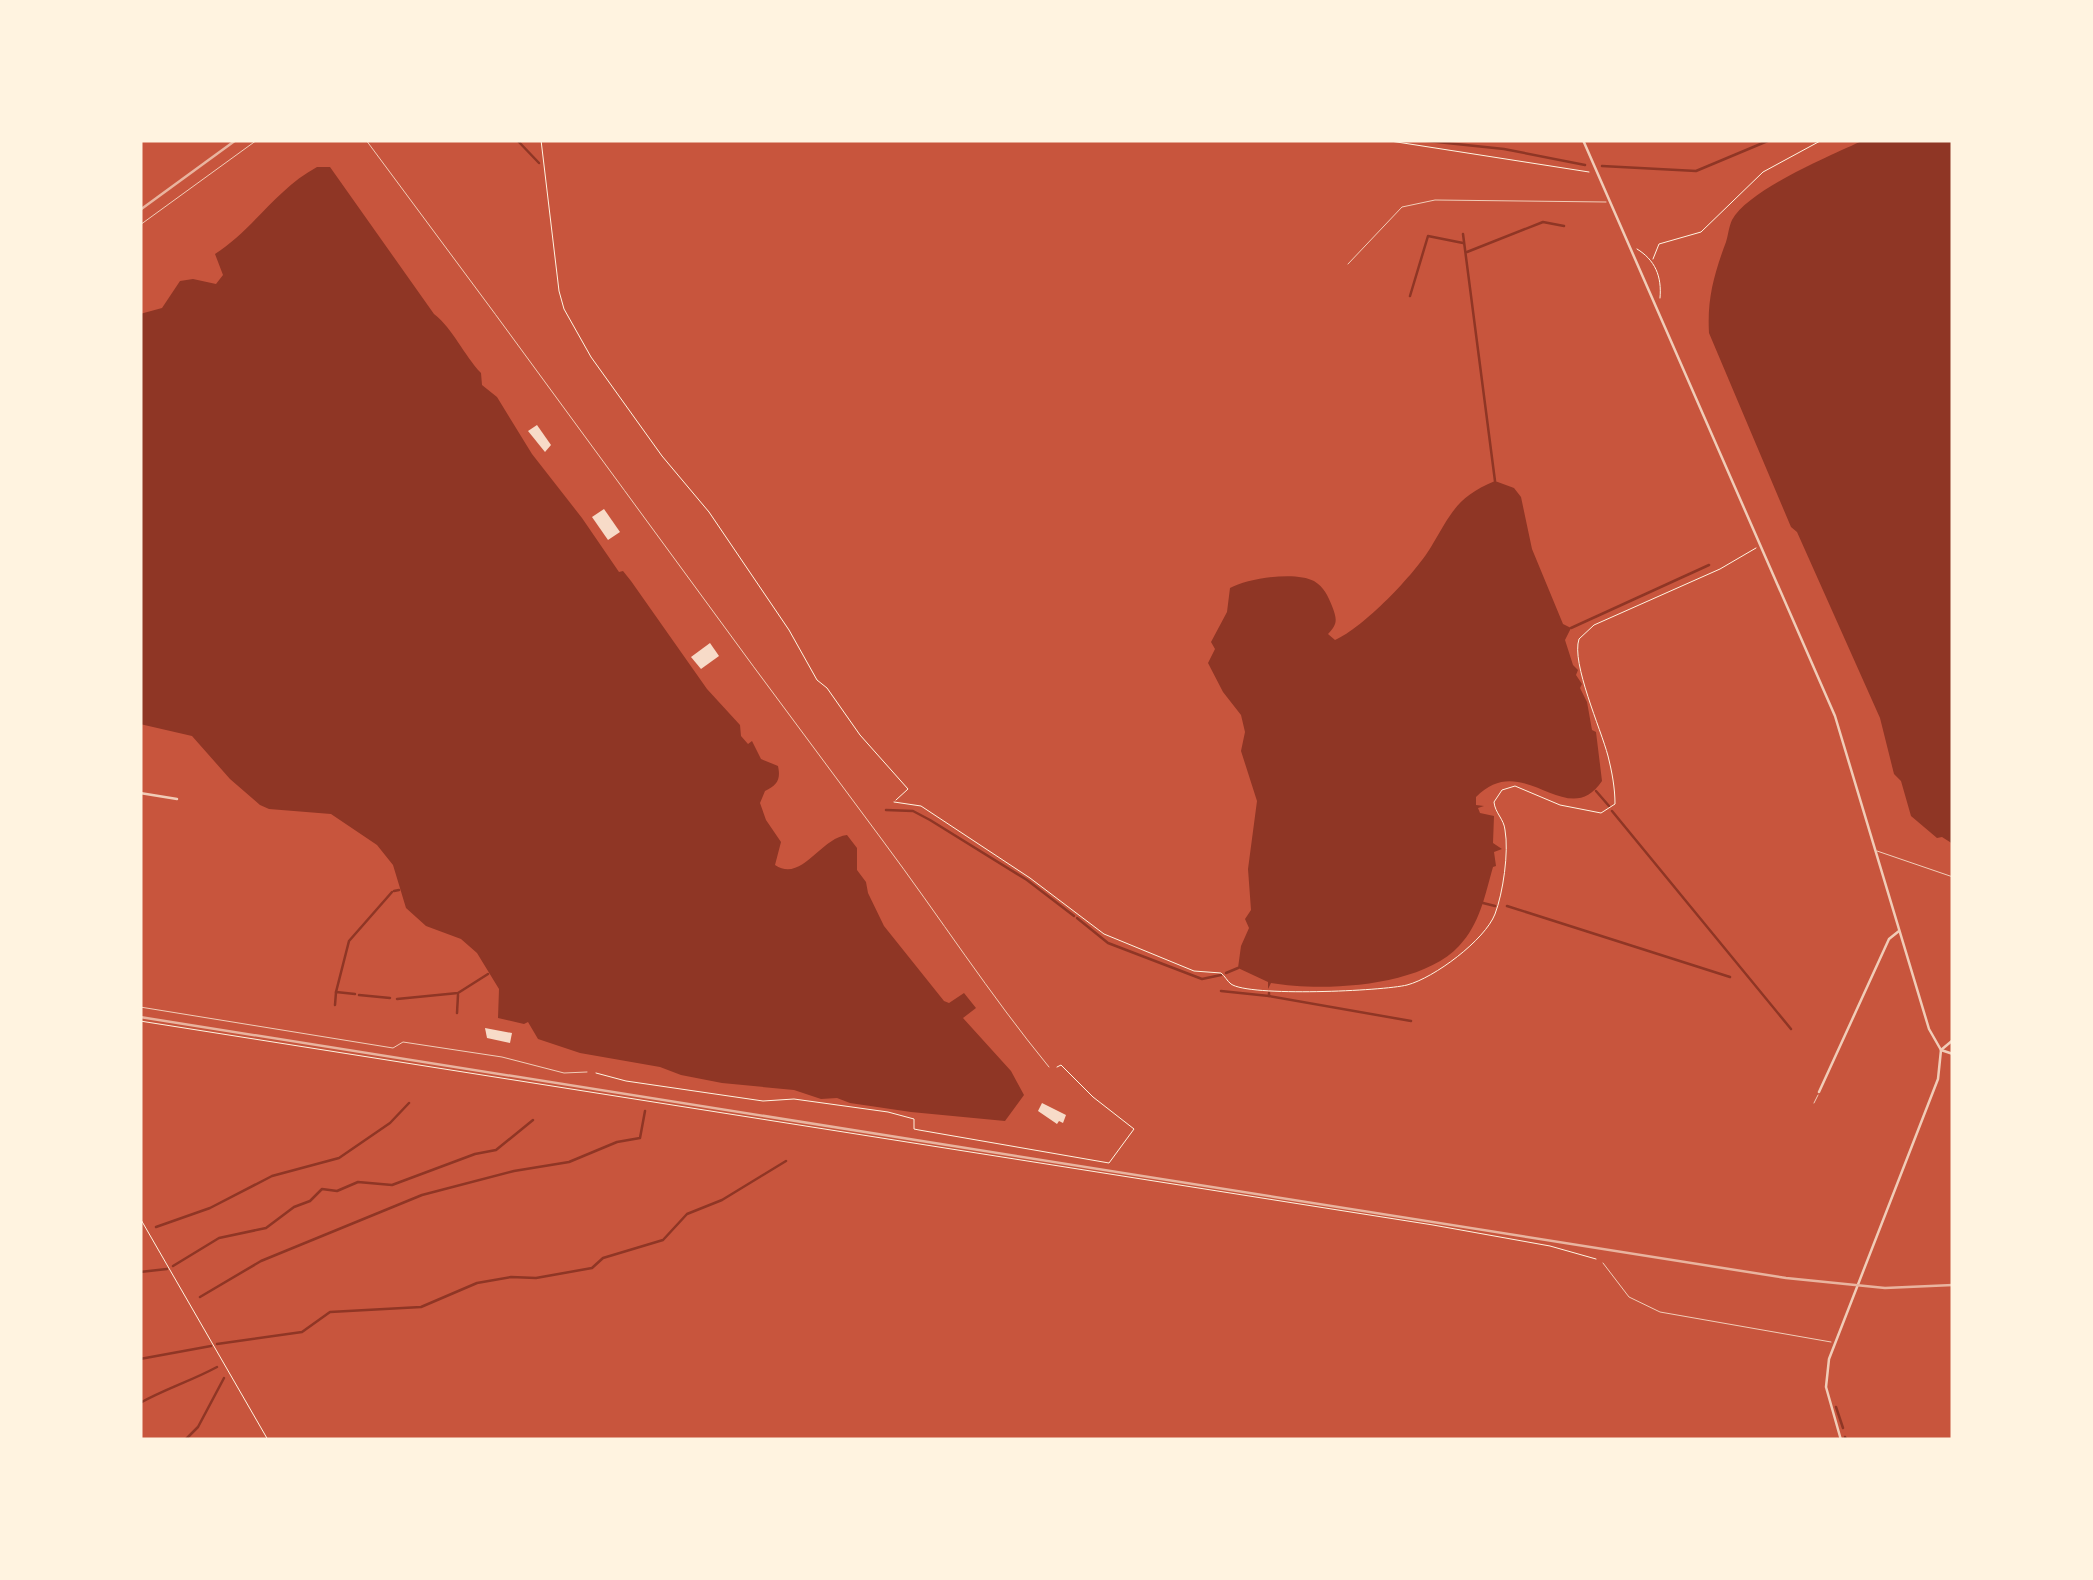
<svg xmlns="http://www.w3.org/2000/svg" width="2093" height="1580" viewBox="0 0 2093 1580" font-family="'Alegreya Sans',sans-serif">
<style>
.water{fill:#8f3625}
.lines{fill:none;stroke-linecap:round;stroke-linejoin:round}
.stream{stroke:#8f3625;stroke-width:2.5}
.building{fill:#f7dbc8}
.path{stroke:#fff3e0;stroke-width:1}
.service{stroke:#f1ccb7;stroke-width:1}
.minor{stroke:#f1ccb7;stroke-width:2.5}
.rail{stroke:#e9b49f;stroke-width:2.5}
</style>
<rect width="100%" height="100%" fill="#c8553d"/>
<g class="water">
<path d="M 1864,140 L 1953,140 L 1953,844 L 1942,837 L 1937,838 L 1911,816 L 1901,781 L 1894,774 L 1880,718 L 1797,532 L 1791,527 L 1709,333 C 1707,299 1714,274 1726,242 C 1728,236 1729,226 1732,220 C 1749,189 1832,155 1864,140 Z"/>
<path d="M 317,167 L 330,167 L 434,314 C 454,330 463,354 481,373 L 482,385 L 497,397 L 532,454 L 582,518 L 619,572 L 623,571 L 631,581 L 707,689 L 740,725 L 741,736 L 748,744 L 752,741 L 761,759 L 778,766 C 781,780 777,785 765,791 L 760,803 L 766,820 L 781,842 L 775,865 C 802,883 820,838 847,835 L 857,848 L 857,870 L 866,882 L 868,893 L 884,926 L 944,1001 L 949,1003 L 964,993 L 976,1008 L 963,1018 L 1011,1071 L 1024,1095 L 1005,1121 L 911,1112 L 850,1103 L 837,1098 L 821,1099 L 794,1090 L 722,1083 L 681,1075 L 660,1067 L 580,1053 L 538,1039 L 528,1022 L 524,1024 L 498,1018 L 499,989 L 477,953 L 461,939 L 426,926 L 406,908 L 393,865 L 377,845 L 331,814 L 269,809 L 260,805 L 230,779 L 192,736 L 140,724 L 140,314 L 162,308 L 180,281 L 193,279 L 216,284 L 223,275 L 215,254 C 252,231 276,189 317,167 Z"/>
<path d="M 1495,481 L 1514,488 L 1521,497 L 1532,549 L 1563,624 L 1571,628 L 1565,640 L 1573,665 L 1578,670 L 1576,675 L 1582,684 L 1580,688 L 1587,702 L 1592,730 L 1596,732 L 1602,781 C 1567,833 1523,748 1476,797 L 1476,805 L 1484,806 L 1478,808 L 1480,813 L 1494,816 L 1493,843 L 1502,849 L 1494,852 L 1496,866 L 1493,867 C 1485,895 1480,924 1459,946 C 1421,987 1323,992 1271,983 L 1268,989 L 1268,982 L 1238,968 L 1241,946 L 1249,928 L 1245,919 L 1251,910 L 1248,869 L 1257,801 L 1241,751 L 1245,732 L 1241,715 L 1223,692 L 1208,663 L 1215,649 L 1211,642 L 1227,612 L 1230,588 C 1248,578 1296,571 1314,581 C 1324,587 1328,596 1332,606 C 1337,619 1338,624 1328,634 L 1335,640 C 1363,628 1415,574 1431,547 C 1451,514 1456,497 1495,481 Z"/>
</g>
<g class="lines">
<g class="stream">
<polyline points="517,140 539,163"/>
<polyline points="1418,140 1504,149 1585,165"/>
<polyline points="1602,166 1696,171 1770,140"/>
<polyline points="1463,234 1495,481"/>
<polyline points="1467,252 1543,222 1564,226"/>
<polyline points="1410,296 1428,236 1463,243"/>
<polyline points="1571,628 1709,565"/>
<polyline points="1596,791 1609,806"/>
<polyline points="886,810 913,811 930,820 1027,880 1074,916"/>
<polyline points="1612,811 1791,1029"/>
<polyline points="394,891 399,890"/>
<polyline points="1483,903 1495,906"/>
<polyline points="1507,906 1730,977"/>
<polyline points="1077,918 1108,943 1202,979 1221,975"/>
<polyline points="1226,973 1238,968"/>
<polyline points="1221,991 1269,996"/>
<polyline points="336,992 349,941 392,892"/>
<polyline points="1269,993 1269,996 1411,1021"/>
<polyline points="359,995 390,998"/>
<polyline points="397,999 458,993 488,974"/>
<polyline points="335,1005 336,992 355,994"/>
<polyline points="457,1013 458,995"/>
<polyline points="156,1227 210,1208 272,1176 339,1158 390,1123 409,1103"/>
<polyline points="173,1266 219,1238 266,1228 294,1207 310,1201 322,1189 337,1191 358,1182 392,1185 475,1154 496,1150 533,1120"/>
<polyline points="140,1272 167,1269"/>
<polyline points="200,1297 261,1261 422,1195 514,1171 569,1162 617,1142 640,1138 645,1111"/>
<polyline points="217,1344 302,1332 330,1312 421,1307 477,1283 511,1277 536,1278 592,1268 603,1258 663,1240 687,1214 722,1200 786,1161"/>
<polyline points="140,1359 211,1346"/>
<path d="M 140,1403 C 165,1389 191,1381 217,1367"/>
<polyline points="1836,1407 1843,1428"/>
<polyline points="1845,1437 1846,1440"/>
<polyline points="185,1440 198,1427 224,1378"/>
</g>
</g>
<g class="building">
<polygon points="537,425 551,445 545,452 528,431"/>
<polygon points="604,509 620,532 608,540 592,517"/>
<polygon points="710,643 719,656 701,669 691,657"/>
<polygon points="485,1028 512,1033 510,1043 487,1038"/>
<polygon points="1042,1103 1066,1115 1063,1123 1059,1121 1057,1124 1038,1111"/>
</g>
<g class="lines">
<g class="path">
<polyline points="541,140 559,291 564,309 591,357 662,456 709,512 789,630 817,680 827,688 860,735 908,789 896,800"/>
<polyline points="1384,140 1589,172"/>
<path d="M 1637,249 C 1655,260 1662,276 1660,298"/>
<polyline points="1653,259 1659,244 1701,232 1763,172 1822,140"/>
<path d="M 894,802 L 921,806 L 1030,878 L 1104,934 L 1194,971 L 1221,973 C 1225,976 1227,981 1231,984 C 1249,997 1383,991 1407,985 C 1434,978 1485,940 1495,914 C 1503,893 1509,852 1505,830 C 1504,819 1495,813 1494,802 L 1502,790 L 1515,786 L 1560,805 L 1601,813 L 1615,804 C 1615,788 1612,772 1608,756 C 1601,729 1571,663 1579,639 L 1594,625 L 1720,569 L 1756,548"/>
<polyline points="140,1021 1433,1225 1550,1246 1596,1259"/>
<polyline points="596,1073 626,1081 763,1101 794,1099 888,1112 914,1119 914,1129 919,1130 1109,1163 1134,1129 1093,1097 1061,1065 1057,1067"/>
<polyline points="140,1218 268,1440"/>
</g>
<g class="service">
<path d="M 366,140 C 540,372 709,609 883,841 C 939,916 990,995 1049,1067"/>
<polyline points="140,225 257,140"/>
<polyline points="1348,264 1402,207 1435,200 1606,202"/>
<polyline points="1877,851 1953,877"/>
<polyline points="140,1007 393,1048 403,1042 502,1057 564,1073 587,1072"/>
<polyline points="1814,1103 1818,1095"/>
<polyline points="1603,1263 1629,1297 1660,1312 1831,1342"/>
</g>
<g class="minor">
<polyline points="1583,140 1835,716 1929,1029 1941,1050"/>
<polyline points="140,793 177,799"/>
<polyline points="1941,1050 1953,1054"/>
<polyline points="1819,1092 1889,939 1899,931"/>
<polyline points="1841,1440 1826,1387 1829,1359 1938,1079 1941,1050 1953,1040"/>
</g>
<g class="rail">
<polyline points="140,210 236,140"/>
<polyline points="140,1017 1786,1278 1885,1288 1953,1285"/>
</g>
</g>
<rect width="2093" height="1580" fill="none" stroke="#fff3e0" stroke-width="285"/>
</svg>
